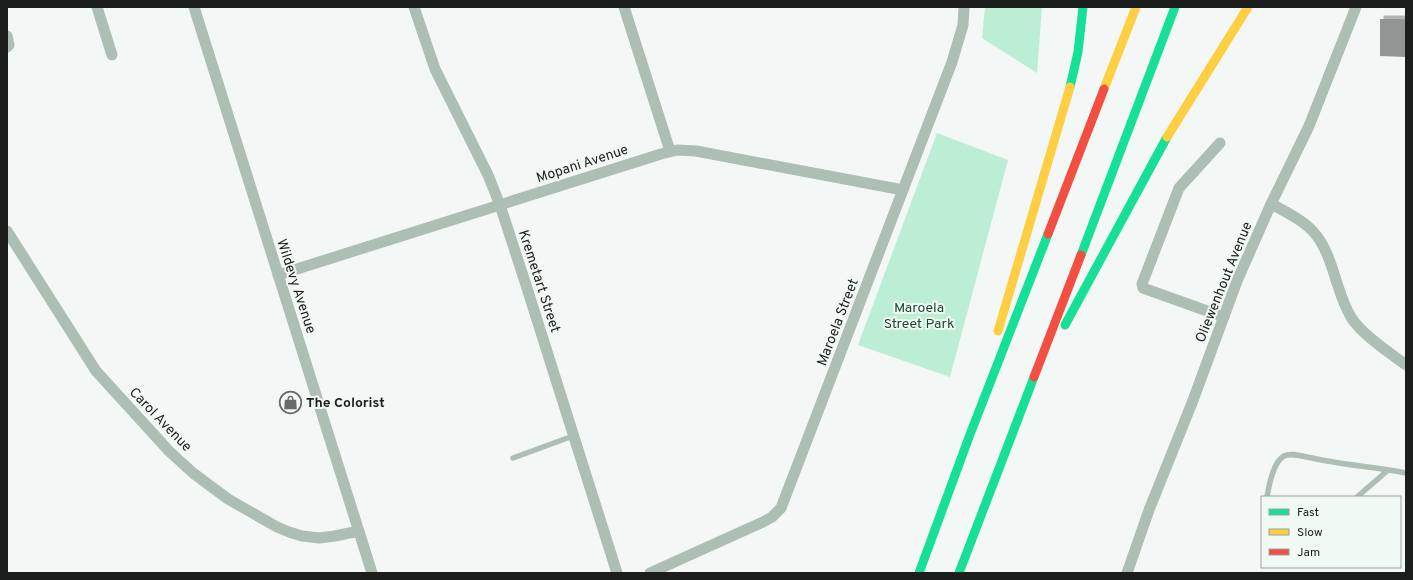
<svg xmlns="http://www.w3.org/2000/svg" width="1413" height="580" viewBox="0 0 1413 580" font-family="Overpass,sans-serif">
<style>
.green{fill:#bceed6}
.building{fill:#929594;filter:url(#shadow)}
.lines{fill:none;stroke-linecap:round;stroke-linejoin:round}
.lane{stroke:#adbeb5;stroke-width:5.5}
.street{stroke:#adbeb5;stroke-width:11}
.fast{stroke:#16e098;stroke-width:9}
.slow{stroke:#ffcf43;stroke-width:9}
.jam{stroke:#f24e42;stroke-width:9}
.labels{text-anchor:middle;stroke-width:4;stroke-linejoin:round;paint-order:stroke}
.street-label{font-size:14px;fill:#1b1e1d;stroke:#f1f9f5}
.park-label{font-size:14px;fill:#1f4635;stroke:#f1f9f5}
.poi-label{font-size:14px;font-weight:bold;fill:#1b1e1d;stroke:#f1f9f5;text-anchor:start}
</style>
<defs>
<filter id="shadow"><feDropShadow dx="3.5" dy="-3.5" stdDeviation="0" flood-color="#0004"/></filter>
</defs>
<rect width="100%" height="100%" fill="#f3f7f5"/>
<g class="green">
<polygon points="985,7 1042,7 1037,73 982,38"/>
<polygon points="937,133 1008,160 950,377 858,345"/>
</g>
<polygon class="building" points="1380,19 1406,19 1406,57 1380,56"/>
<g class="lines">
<g class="lane">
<polyline points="513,458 573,436"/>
<path d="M 1267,497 C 1269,485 1273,462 1284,456 C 1292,452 1304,457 1312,458 C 1343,465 1375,467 1406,473"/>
<polyline points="1357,497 1387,471"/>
</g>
<g class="street">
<polyline points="97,7 112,55"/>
<polyline points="194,7 372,573"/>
<polyline points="414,7 435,69 488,175 500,205 526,285 617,573"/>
<polyline points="624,7 670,151"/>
<polyline points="7,36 9,45 7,47"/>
<polyline points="1220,143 1179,188 1142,284 1143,288 1224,317"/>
<path d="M 1271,204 C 1314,226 1322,234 1336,280 C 1340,292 1344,306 1351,317 C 1362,335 1389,352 1406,365"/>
<polyline points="7,231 96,371 169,451 193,473 228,499 277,527 289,532 302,536 319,538 335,536 359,531"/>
<polyline points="278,275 661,154 677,150 696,151 903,190"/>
<polyline points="650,573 763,522 772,517 781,508 952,62 963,25 964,7"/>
<polyline points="1127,573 1149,510 1192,403 1237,281 1271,204 1309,126 1356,7"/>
</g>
<g class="fast">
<polyline points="1070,87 1078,52 1083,7"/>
<polyline points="1081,255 1175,7"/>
<polyline points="1065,325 1167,137"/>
<polyline points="919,573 969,437 1048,234"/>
<polyline points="959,573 1034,377"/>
</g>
<g class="slow">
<polyline points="1104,89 1136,7"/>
<polyline points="1167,137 1248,7"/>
<polyline points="998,331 1070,87"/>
</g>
<g class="jam">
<polyline points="1048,234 1104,89"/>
<polyline points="1034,377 1081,255"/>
</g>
</g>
<defs>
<symbol id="shop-ring" viewBox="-11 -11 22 22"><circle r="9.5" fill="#f1f9f5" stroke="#676a69" stroke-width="1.5"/><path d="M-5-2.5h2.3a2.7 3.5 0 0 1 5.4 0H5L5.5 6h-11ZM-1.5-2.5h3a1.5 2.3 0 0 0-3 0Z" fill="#676a69"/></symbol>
</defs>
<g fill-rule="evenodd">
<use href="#shop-ring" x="278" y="390" width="25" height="25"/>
</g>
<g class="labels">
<g class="street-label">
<text transform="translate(582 163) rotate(-18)" y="5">Mopani Avenue</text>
<text transform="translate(540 281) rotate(72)" y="5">Kremetart Street</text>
<text transform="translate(1223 282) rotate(-68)" y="5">Oliewenhout Avenue</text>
<text transform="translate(297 286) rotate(72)" y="5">Wildevy Avenue</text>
<text transform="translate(837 322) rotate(-69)" y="5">Maroela Street</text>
<text transform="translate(161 419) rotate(46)" y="5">Carol Avenue</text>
</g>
<g class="park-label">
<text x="919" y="312">Maroela<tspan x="919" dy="16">Street Park</tspan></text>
</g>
<g class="poi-label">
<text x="306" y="407">The Colorist</text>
</g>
</g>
<rect width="1413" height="580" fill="none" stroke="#1b1e1d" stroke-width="16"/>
<rect x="1261" y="496" width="140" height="72" fill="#f1f9f5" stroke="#9ba19f"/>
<rect x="1269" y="509" width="20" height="6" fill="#16e098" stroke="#9ba19f"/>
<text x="1297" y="516" font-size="12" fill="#1b1e1d">Fast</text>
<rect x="1269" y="529" width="20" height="6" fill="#ffcf43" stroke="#9ba19f"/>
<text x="1297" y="536" font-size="12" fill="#1b1e1d">Slow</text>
<rect x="1269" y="549" width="20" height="6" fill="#f24e42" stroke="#9ba19f"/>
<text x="1297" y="556" font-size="12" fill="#1b1e1d">Jam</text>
</svg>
